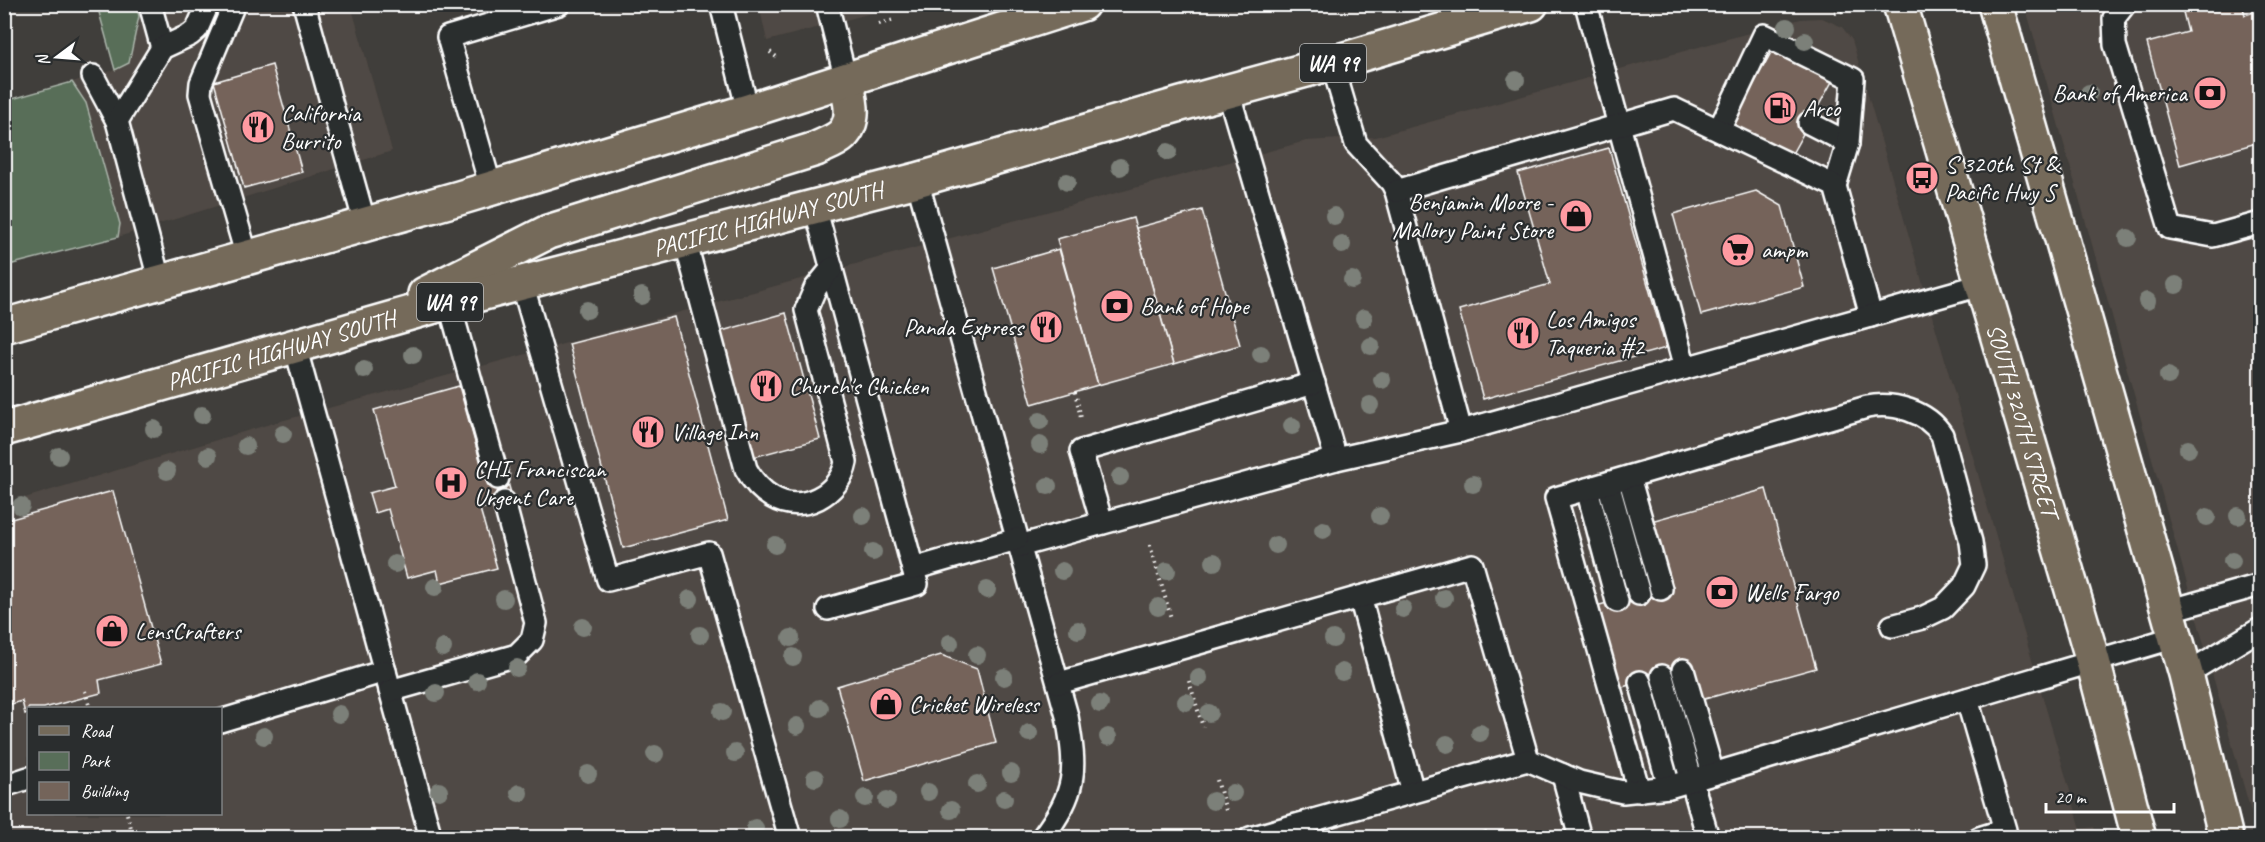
<svg xmlns="http://www.w3.org/2000/svg" width="2265" height="842" viewBox="0 0 2265 842" font-family="Caveat,sans-serif">
<style>
.built{fill:#504944;fill-rule:evenodd}
.green{fill:#586e59;stroke:#acb6ac;stroke-width:1.5}
.building{fill:#74645a;stroke:#fff;stroke-width:1.5}
.lines{fill:none;stroke-linecap:round;stroke-linejoin:round}
.service-casing{stroke:#fff;stroke-width:26}
.primary-casing{stroke:#fff;stroke-width:38}
.path{stroke:#fff;stroke-width:4;stroke-dasharray:1.5 4.5;stroke-linecap:butt}
.service{stroke:#2a2d2e;stroke-width:21}
.primary{stroke:#746a5a;stroke-width:33}
.tree{fill:#7b8079}
.labels{text-anchor:middle;stroke-width:4.5;stroke-linejoin:round;paint-order:stroke}
.shield{fill:#2a2d2e;stroke:#bfc0c0;stroke-width:1.5}
.shield-label{font-size:22px;font-weight:bold;fill:#fff}
.poi-label{font-size:24px;fill:#fff;stroke:#2a2d2e;text-anchor:start}
.street-label{font-size:24px;fill:#fff;stroke:#2a2d2e}
</style>
<rect width="100%" height="100%" fill="#403e3b"/>
<filter id="ink" filterUnits="userSpaceOnUse"><feTurbulence type="fractalNoise" baseFrequency=".0167" numOctaves="2"/><feDisplacementMap in="SourceGraphic" scale="12" xChannelSelector="R" yChannelSelector="G"/><feConvolveMatrix kernelMatrix="1 2 1 2 8 2 1 2 1" color-interpolation-filters="sRGB"/></filter>
<g filter="url(#ink)">
<g class="built">
<polygon points="136,5 351,5 392,151 118,237 119,224 86,103 72,82 115,70 129,63 139,16"/>
<polygon points="759,5 915,5 893,11 883,10 767,41"/>
<polygon points="2025,5 2260,5 2260,837 2258,837"/>
<path d="M 1822,18 L 1842,27 L 1852,40 L 2081,829 L 2094,827 L 2097,837 L 5,838 L 5,504 L 270,424 L 1306,141 L 1376,137 L 1774,26 L 1801,19 ZM 28,708 L 220,708 L 220,814 L 28,814 Z"/>
</g>
<g class="green">
<polygon points="97,5 136,5 139,16 129,63 115,70"/>
<polygon points="72,82 86,103 120,224 118,237 5,266 5,101"/>
</g>
<g class="building">
<polygon points="2181,4 2242,4 2245,15 2260,10 2260,142 2180,165 2147,43 2188,32"/>
<polygon points="1774,47 1834,78 1789,159 1731,127"/>
<polygon points="272,65 302,172 244,188 214,82"/>
<polygon points="1609,148 1666,348 1483,399 1459,310 1550,284 1518,173"/>
<polygon points="1756,191 1782,206 1804,287 1701,315 1673,214"/>
<polygon points="1202,210 1240,345 1174,364 1136,228"/>
<polygon points="1133,218 1174,364 1098,385 1057,239"/>
<polygon points="1059,249 1098,385 1032,404 993,268"/>
<polygon points="786,313 820,439 746,459 711,334"/>
<polygon points="674,317 728,520 623,548 569,344"/>
<polygon points="459,386 486,481 506,476 513,500 480,509 497,568 440,583 437,570 407,578 388,509 375,513 369,493 395,486 374,410"/>
<polygon points="1766,489 1816,668 1701,700 1692,667 1619,688 1596,606 1669,586 1651,521"/>
<polygon points="113,491 161,664 99,680 101,693 44,708 28,708 28,713 25,714 22,701 4,706 4,521"/>
<polygon points="941,655 977,669 996,743 864,781 837,686"/>
<polygon points="1486,831 1488,838 1464,838"/>
</g>
<g class="lines">
<defs>
<g id="service">
<polyline points="150,4 162,48"/>
<polyline points="234,4 201,83 200,94 247,257"/>
<polyline points="304,4 365,224"/>
<polyline points="721,4 748,111"/>
<polyline points="827,4 846,80"/>
<polyline points="1586,4 1685,368"/>
<polyline points="2125,4 2114,18 2115,45 2170,228 2213,236 2260,223"/>
<polyline points="1332,63 1356,144 1392,183 1396,191 1461,431"/>
<polyline points="93,76 117,121"/>
<polyline points="1228,91 1336,459"/>
<polyline points="1809,123 1848,143"/>
<polyline points="1719,130 1764,35 1853,79 1848,143 1835,186"/>
<path d="M 917,180 L 1067,716 C 1077,772 1077,791 1042,838"/>
<polyline points="491,188 448,37 559,4"/>
<polyline points="1396,191 1674,109 1835,186 1871,316"/>
<polyline points="815,207 917,584 828,609"/>
<path d="M 685,240 L 746,469 C 752,480 760,490 772,497 C 802,515 840,494 846,462 L 806,310 L 815,289 L 832,268"/>
<polyline points="160,283 117,121 162,48 190,35 197,29 208,4"/>
<polyline points="522,283 608,580 709,553 790,838"/>
<polyline points="449,302 498,478"/>
<polyline points="295,346 431,838"/>
<polyline points="1629,477 1661,589"/>
<polyline points="1608,483 1639,594"/>
<polyline points="1587,489 1617,601"/>
<polyline points="1102,523 1081,451 1314,383"/>
<polyline points="1019,546 1336,459 1461,431 1981,285"/>
<polyline points="913,569 1017,539"/>
<polyline points="1360,597 1413,792"/>
<polyline points="2168,611 2260,585"/>
<polyline points="1683,670 1713,774"/>
<polyline points="2186,674 2260,629"/>
<polyline points="1662,676 1708,838"/>
<polyline points="1640,682 1669,787"/>
<polyline points="1059,683 1472,565 1528,760"/>
<polyline points="390,691 517,655 532,640 536,623 504,502"/>
<polyline points="1967,699 2005,830 1979,838"/>
<polyline points="220,721 385,671"/>
<polyline points="1563,775 1580,838"/>
<polyline points="4,786 28,778"/>
<path d="M 1639,791 L 1556,498 L 1867,407 C 1894,402 1927,411 1942,435 L 1971,542 L 1974,565 L 1964,586 L 1943,608 L 1922,618 L 1892,626"/>
<polyline points="1250,838 1528,760 1579,782 1609,789 1623,792 1669,787 2176,637"/>
</g>
<g id="primary">
<path id="s1" d="M 1900,4 L 2093,661 L 2139,838"/>
<polyline points="1995,4 2186,674 2226,838"/>
<path d="M 425,294 L 548,232 L 816,149 C 824,145 836,141 842,135 C 857,120 850,99 846,80"/>
<polyline points="4,326 459,198 748,111 1082,4"/>
<path id="s2" d="M 4,429 L 449,302 L 917,180 L 1181,104 L 1332,63 L 1531,4"/>
</g>
</defs>
<use href="#service" class="service-casing"/>
<use href="#primary" class="primary-casing"/>
<g class="path">
<polyline points="1798,4 1799,5"/>
<polyline points="1835,13 1845,10"/>
<polyline points="879,24 894,20"/>
<polyline points="770,52 779,59"/>
<polyline points="1075,392 1081,418"/>
<polyline points="1150,545 1171,618"/>
<polyline points="1189,681 1203,727"/>
<polyline points="85,691 90,708"/>
<polyline points="1217,780 1227,814"/>
<polyline points="127,814 134,838"/>
</g>
<use href="#service" class="service"/>
<use href="#primary" class="primary"/>
</g>
<g class="tree">
<circle cx="1787" cy="27" r="9"/>
<circle cx="1805" cy="41" r="9"/>
<circle cx="1516" cy="80" r="9"/>
<circle cx="2089" cy="93" r="9"/>
<circle cx="1168" cy="152" r="9"/>
<circle cx="1120" cy="167" r="9"/>
<circle cx="1067" cy="182" r="9"/>
<circle cx="1334" cy="216" r="9"/>
<circle cx="2128" cy="238" r="9"/>
<circle cx="1342" cy="245" r="9"/>
<circle cx="1352" cy="280" r="9"/>
<circle cx="2176" cy="285" r="9"/>
<circle cx="642" cy="296" r="9"/>
<circle cx="2147" cy="301" r="9"/>
<circle cx="587" cy="310" r="9"/>
<circle cx="1364" cy="318" r="9"/>
<circle cx="1371" cy="346" r="9"/>
<circle cx="1261" cy="354" r="9"/>
<circle cx="413" cy="355" r="9"/>
<circle cx="364" cy="370" r="9"/>
<circle cx="2168" cy="376" r="9"/>
<circle cx="1382" cy="380" r="9"/>
<circle cx="1370" cy="405" r="9"/>
<circle cx="202" cy="415" r="9"/>
<circle cx="1040" cy="421" r="9"/>
<circle cx="1292" cy="426" r="9"/>
<circle cx="154" cy="429" r="9"/>
<circle cx="283" cy="434" r="9"/>
<circle cx="1040" cy="445" r="9"/>
<circle cx="246" cy="446" r="9"/>
<circle cx="2188" cy="449" r="9"/>
<circle cx="59" cy="456" r="9"/>
<circle cx="208" cy="456" r="9"/>
<circle cx="167" cy="471" r="9"/>
<circle cx="1120" cy="477" r="9"/>
<circle cx="1473" cy="484" r="9"/>
<circle cx="1048" cy="486" r="9"/>
<circle cx="21" cy="506" r="9"/>
<circle cx="863" cy="516" r="9"/>
<circle cx="1380" cy="516" r="9"/>
<circle cx="2238" cy="516" r="9"/>
<circle cx="2207" cy="517" r="9"/>
<circle cx="1323" cy="530" r="9"/>
<circle cx="775" cy="545" r="9"/>
<circle cx="1276" cy="545" r="9"/>
<circle cx="873" cy="552" r="9"/>
<circle cx="2232" cy="561" r="9"/>
<circle cx="1214" cy="562" r="9"/>
<circle cx="395" cy="564" r="9"/>
<circle cx="1062" cy="571" r="9"/>
<circle cx="1167" cy="571" r="9"/>
<circle cx="435" cy="587" r="9"/>
<circle cx="987" cy="590" r="9"/>
<circle cx="1444" cy="598" r="9"/>
<circle cx="504" cy="599" r="9"/>
<circle cx="690" cy="599" r="9"/>
<circle cx="1158" cy="607" r="9"/>
<circle cx="1403" cy="609" r="9"/>
<circle cx="583" cy="627" r="9"/>
<circle cx="1078" cy="630" r="9"/>
<circle cx="700" cy="635" r="9"/>
<circle cx="791" cy="638" r="9"/>
<circle cx="1333" cy="639" r="9"/>
<circle cx="950" cy="643" r="9"/>
<circle cx="443" cy="648" r="9"/>
<circle cx="977" cy="655" r="9"/>
<circle cx="793" cy="657" r="9"/>
<circle cx="517" cy="668" r="9"/>
<circle cx="1342" cy="672" r="9"/>
<circle cx="1004" cy="677" r="9"/>
<circle cx="1199" cy="678" r="9"/>
<circle cx="477" cy="681" r="9"/>
<circle cx="436" cy="693" r="9"/>
<circle cx="1186" cy="702" r="9"/>
<circle cx="1100" cy="704" r="9"/>
<circle cx="820" cy="708" r="9"/>
<circle cx="722" cy="712" r="9"/>
<circle cx="1209" cy="713" r="9"/>
<circle cx="339" cy="714" r="9"/>
<circle cx="797" cy="726" r="9"/>
<circle cx="1029" cy="733" r="9"/>
<circle cx="1480" cy="733" r="9"/>
<circle cx="264" cy="736" r="9"/>
<circle cx="1108" cy="737" r="9"/>
<circle cx="1447" cy="744" r="9"/>
<circle cx="735" cy="753" r="9"/>
<circle cx="655" cy="754" r="9"/>
<circle cx="1011" cy="773" r="9"/>
<circle cx="588" cy="774" r="9"/>
<circle cx="815" cy="778" r="9"/>
<circle cx="977" cy="784" r="9"/>
<circle cx="439" cy="791" r="9"/>
<circle cx="928" cy="792" r="9"/>
<circle cx="519" cy="793" r="9"/>
<circle cx="1233" cy="793" r="9"/>
<circle cx="865" cy="798" r="9"/>
<circle cx="1004" cy="799" r="9"/>
<circle cx="887" cy="800" r="9"/>
<circle cx="1213" cy="801" r="9"/>
<circle cx="951" cy="810" r="9"/>
<circle cx="840" cy="819" r="9"/>
<circle cx="755" cy="828" r="9"/>
</g>
</g>
<defs>
<symbol id="bank-disc" viewBox="-11 -11 22 22"><circle r="9.5" fill="#ff9aa2" stroke="#2a2d2e"/><path d="M-6-4H6V4H-6ZM0-2.3a2.3 2.3 0 1 0 0 4.6a2.3 2.3 0 1 0 0-4.6Z" fill="#111"/></symbol>
<symbol id="fuel-disc" viewBox="-11 -11 22 22"><circle r="9.5" fill="#ff9aa2" stroke="#2a2d2e"/><path d="M-5.5-6h7V0h2V4h1.3V-2.5L3-4.5l.8-.8L6-3V5H2.5V1h-1V6h-7ZM-4.2-4.7v3.2H.2V-4.7Z" fill="#111"/></symbol>
<symbol id="restaurant-disc" viewBox="-11 -11 22 22"><circle r="9.5" fill="#ff9aa2" stroke="#2a2d2e"/><path d="M-5-6h1v4h1v-4h1v4h1v-4h1v5L-1.5 .5V6h-2V.5L-5-1ZM5-6V6H3V1.5H1.5Q1.5-4 5-6Z" fill="#111"/></symbol>
<symbol id="bus-disc" viewBox="-11 -11 22 22"><circle r="9.5" fill="#ff9aa2" stroke="#2a2d2e"/><path d="M-5-6H5V4H4V6H2V4H-2V6H-4V4H-5ZM-3.5-4V0h7V-4ZM-3.5 1.2v1.5H-2V1.2ZM2 1.2v1.5H3.5V1.2Z" fill="#111"/></symbol>
<symbol id="shop-disc" viewBox="-11 -11 22 22"><circle r="9.5" fill="#ff9aa2" stroke="#2a2d2e"/><path d="M-5-2.5h2.3a2.7 3.5 0 0 1 5.4 0H5L5.5 6h-11ZM-1.5-2.5h3a1.5 2.3 0 0 0-3 0Z" fill="#111"/></symbol>
<symbol id="supermarket-disc" viewBox="-11 -11 22 22"><circle r="9.5" fill="#ff9aa2" stroke="#2a2d2e"/><path d="M-6-5.5h2.5l.6 2H6L4.5 2H-2.5L-4.4-4H-6ZM-1.5 3.2a1.3 1.3 0 1 0 .1 0ZM3 3.2a1.3 1.3 0 1 0 .1 0Z" fill="#111"/></symbol>
<symbol id="hospital-disc" viewBox="-11 -11 22 22"><circle r="9.5" fill="#ff9aa2" stroke="#2a2d2e"/><path d="M-5-5h3v3.5h4V-5h3V5h-3V1.5h-4V5h-3Z" fill="#111"/></symbol>
</defs>
<g fill-rule="evenodd">
<use href="#bank-disc" x="2191" y="74" width="38" height="38"/>
<use href="#fuel-disc" x="1761" y="89" width="38" height="38"/>
<use href="#restaurant-disc" x="239" y="108" width="38" height="38"/>
<use href="#bus-disc" x="1903" y="159" width="38" height="38"/>
<use href="#shop-disc" x="1557" y="197" width="38" height="38"/>
<use href="#supermarket-disc" x="1719" y="231" width="38" height="38"/>
<use href="#bank-disc" x="1098" y="287" width="38" height="38"/>
<use href="#restaurant-disc" x="1027" y="308" width="38" height="38"/>
<use href="#restaurant-disc" x="1504" y="314" width="38" height="38"/>
<use href="#restaurant-disc" x="747" y="367" width="38" height="38"/>
<use href="#restaurant-disc" x="629" y="413" width="38" height="38"/>
<use href="#hospital-disc" x="432" y="464" width="38" height="38"/>
<use href="#bank-disc" x="1703" y="573" width="38" height="38"/>
<use href="#shop-disc" x="93" y="612" width="38" height="38"/>
<use href="#shop-disc" x="867" y="685" width="38" height="38"/>
</g>
<g class="labels">
<g class="shield">
<rect x="1300" y="44" width="66" height="38" rx="4.5"/>
<rect x="417" y="283" width="66" height="38" rx="4.5"/>
</g>
<g class="shield-label">
<text x="1333" y="71">WA 99</text>
<text x="450" y="310">WA 99</text>
</g>
<g class="poi-label">
<text x="2187" y="101" text-anchor="end">Bank of America</text>
<text x="1803" y="116">Arco</text>
<text x="281" y="121">California<tspan x="281" dy="28">Burrito</tspan></text>
<text x="1945" y="172">S 320th St &amp;<tspan x="1945" dy="28">Pacific Hwy S</tspan></text>
<text x="1553" y="210" text-anchor="end">Benjamin Moore -<tspan x="1553" dy="28">Mallory Paint Store</tspan></text>
<text x="1761" y="258">ampm</text>
<text x="1140" y="314">Bank of Hope</text>
<text x="1546" y="327">Los Amigos<tspan x="1546" dy="28">Taqueria #2</tspan></text>
<text x="1023" y="335" text-anchor="end">Panda Express</text>
<text x="789" y="394">Church's Chicken</text>
<text x="671" y="440">Village Inn</text>
<text x="474" y="477">CHI Franciscan<tspan x="474" dy="28">Urgent Care</tspan></text>
<text x="1745" y="600">Wells Fargo</text>
<text x="135" y="639">LensCrafters</text>
<text x="909" y="712">Cricket Wireless</text>
</g>
<g class="street-label">
<text dy="8" stroke="none"><textPath href="#s2" startOffset="792">PACIFIC HIGHWAY SOUTH</textPath></text>
<text dy="8" stroke="none"><textPath href="#s2" startOffset="288">PACIFIC HIGHWAY SOUTH</textPath></text>
<text dy="8" stroke="none"><textPath href="#s1" startOffset="434">SOUTH 320TH STREET</textPath></text>
</g>
</g>
<rect width="2265" height="842" fill="none" stroke="#2a2d2e" stroke-width="24"/>
<rect x="12" y="12" width="2241" height="818" fill="none" stroke="#fff" stroke-width="2" filter="url(#ink)"/>
<rect x="27" y="707" width="195" height="108" fill="#2a2d2e" stroke="#7f8182" stroke-width="1.5"/>
<rect x="39" y="726" width="30" height="9" fill="#746a5a" stroke="#7f8182" stroke-width="1.5"/>
<text x="81" y="737" font-size="18" fill="#ffffff">Road</text>
<rect x="39" y="752" width="30" height="18" fill="#586e59" stroke="#7f8182" stroke-width="1.5"/>
<text x="81" y="767" font-size="18" fill="#ffffff">Park</text>
<rect x="39" y="782" width="30" height="18" fill="#74645a" stroke="#7f8182" stroke-width="1.5"/>
<text x="81" y="797" font-size="18" fill="#ffffff">Building</text>
<g transform="translate(57 57) rotate(254)" stroke="#2a2d2e" stroke-width="4.5" paint-order="stroke">
<path d="M0-4.5L10 22L0 15L-10 22Z" fill="#ffffff"/>
<text y="-9" font-size="16" font-weight="bold" text-anchor="middle" fill="#ffffff">N</text>
</g>
<path d="M2046 803v9h128v-9" fill="none" stroke="#ffffff" stroke-width="3"/>
<text x="2055" y="803" font-size="18" fill="#ffffff" stroke="#2a2d2e" stroke-width="4.5" paint-order="stroke">20 m</text>
</svg>
